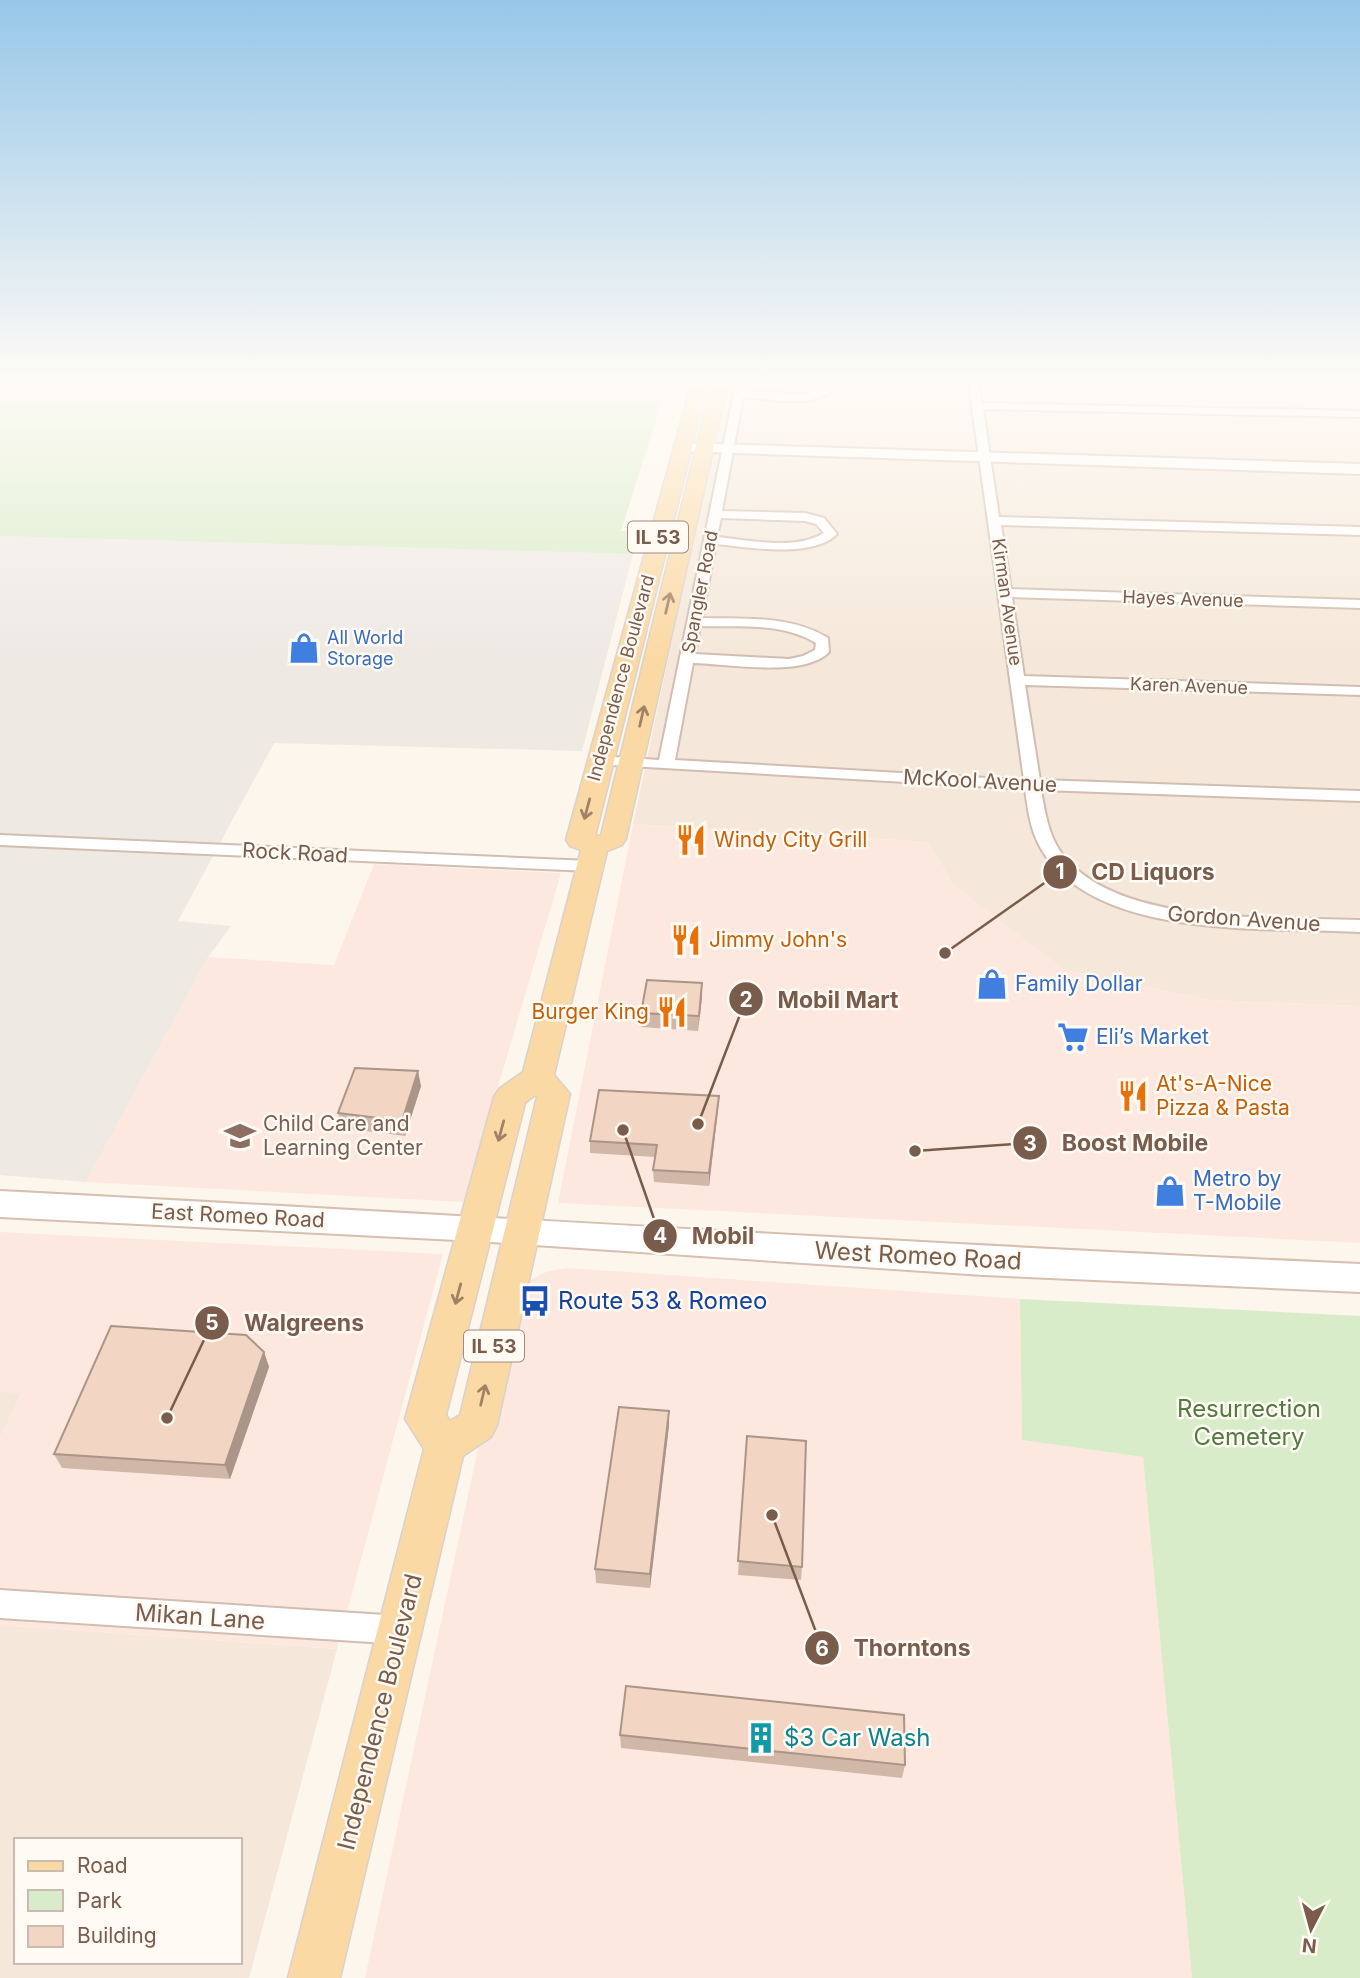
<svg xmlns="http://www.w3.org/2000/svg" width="1360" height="1978" viewBox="0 0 1360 1978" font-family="Inter,sans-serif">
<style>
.residential{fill:#f5e8da;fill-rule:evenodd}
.commercial{fill:#fde8e0}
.industrial{fill:#efe9e4}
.green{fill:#d8ecc9}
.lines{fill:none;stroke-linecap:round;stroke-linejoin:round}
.street-casing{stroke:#d1beb0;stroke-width:4}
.secondary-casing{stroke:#d6c0b0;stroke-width:4}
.primary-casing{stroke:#dad1cd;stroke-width:3}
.street{fill:#fff;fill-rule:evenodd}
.secondary{fill:#fff;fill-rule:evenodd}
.primary{fill:#fbd9a5;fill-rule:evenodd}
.wall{fill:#d1b7a8}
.shaded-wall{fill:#aa9588}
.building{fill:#f3d5c3;stroke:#aa9588;stroke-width:2}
.oneway{stroke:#a18267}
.labels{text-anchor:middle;stroke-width:5;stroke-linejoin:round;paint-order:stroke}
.far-street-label{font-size:18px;fill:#7a5c4d;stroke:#fffaf3}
.far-shop-label{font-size:18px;fill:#366cbe;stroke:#fffaf3;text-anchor:start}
.shield{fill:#fffaf3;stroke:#a28b7f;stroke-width:2}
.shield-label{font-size:19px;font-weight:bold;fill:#7a5c4d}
.street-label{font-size:21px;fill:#7a5c4d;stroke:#fffaf3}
.food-label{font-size:21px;fill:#c56008;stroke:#fffaf3;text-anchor:start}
.shop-label{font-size:21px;fill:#366cbe;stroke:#fffaf3;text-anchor:start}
.education-label{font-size:21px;fill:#785e54;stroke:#fffaf3;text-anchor:start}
.near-street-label{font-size:24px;fill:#7a5c4d;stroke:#fffaf3}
.near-transit-label{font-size:24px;fill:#164399;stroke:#fffaf3;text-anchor:start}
.near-park-label{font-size:24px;fill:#537a41;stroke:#fffaf3}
.near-culture-label{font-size:24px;fill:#0d838f;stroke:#fffaf3;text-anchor:start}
.leader{fill:none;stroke:#7a5c4d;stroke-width:2.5}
.callout-dot{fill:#7a5c4d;stroke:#fffaf3;stroke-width:2.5}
.mark-label{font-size:21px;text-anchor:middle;font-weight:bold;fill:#fff}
.callout-label{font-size:23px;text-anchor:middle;font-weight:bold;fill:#7a5c4d;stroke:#fffaf3;stroke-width:5;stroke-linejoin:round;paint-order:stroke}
</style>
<rect width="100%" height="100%" fill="#fdf6ec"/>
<g class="residential">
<polygon points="728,378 1360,378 1360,1006 1209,1000 1064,970 954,886 928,842 633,824"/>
<polygon points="0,1391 22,1393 0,1438"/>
<path d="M 0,1625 L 337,1649 L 249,1978 L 0,1978 ZM 16,1840 L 240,1840 L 240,1962 L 16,1962 Z"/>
</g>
<g class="commercial">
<polygon points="633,824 928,842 954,886 1064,970 1209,1000 1360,1006 1360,1243 558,1203"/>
<polygon points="374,864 561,873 464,1202 86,1182 208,957 334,965"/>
<polygon points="0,1232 443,1254 337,1649 0,1625 0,1438 22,1394 0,1391"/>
<polygon points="568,1268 1020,1299 1022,1440 1143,1457 1192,1978 365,1978 508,1308 516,1292 530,1280 548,1271"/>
</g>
<polygon class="industrial" points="0,536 633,554 582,751 274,743 178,921 231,926 208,957 86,1182 0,1175"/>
<g class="green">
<polygon points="0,378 669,378 621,531 643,532 633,554 0,536"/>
<polygon points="1020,1299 1360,1316 1360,1978 1192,1978 1143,1457 1022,1440"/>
</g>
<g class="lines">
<defs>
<g id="street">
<path d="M 737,378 L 747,378 L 745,391 L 801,394 L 825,388 L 797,378 L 828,380 L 836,388 C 814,409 771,399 743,397 L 722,511 L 805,513 L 824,518 L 837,534 C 812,559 748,547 716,544 L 702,618 C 744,619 790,615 828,638 L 829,652 C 804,678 728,664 693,663 L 675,760 L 1024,780 L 968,378 L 978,378 L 982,403 L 1360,411 L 1360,417 L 983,409 L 999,517 L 1360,527 L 1360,535 L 1001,525 L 1011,589 L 1360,600 L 1360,608 L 1012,597 L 1024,676 L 1360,687 L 1360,695 L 1025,685 L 1040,780 L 1360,791 L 1360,801 L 1041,790 C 1045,812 1048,833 1060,851 C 1114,928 1275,916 1360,920 L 1360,932 C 1266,927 1105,940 1045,855 C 1031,835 1028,812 1025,789 L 594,764 L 592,761 L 594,758 L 600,756 L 659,760 ZM 721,518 L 805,521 L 816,524 L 824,533 C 795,551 749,540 717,537 ZM 700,626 C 738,627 782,622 816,643 L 815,650 L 803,656 L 789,659 L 695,654 Z"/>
<polygon points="0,835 590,861 599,866 590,871 0,845"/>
<polygon points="0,1590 401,1616 411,1620 415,1630 411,1640 401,1644 0,1618"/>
</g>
<g id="secondary">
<polygon points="682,443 1360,464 1360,474 676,451 674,448 676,445"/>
<path d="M 0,1191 C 453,1214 906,1244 1360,1264 L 1360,1292 L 983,1275 L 476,1241 L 0,1217 Z"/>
</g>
<path id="primary" d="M 693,378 L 709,378 L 595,837 L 601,835 L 712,382 L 718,378 L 726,379 L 728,382 L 626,839 L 622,845 L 607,851 L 554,1075 L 570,1094 L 497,1425 L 491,1437 L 463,1456 L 340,1978 L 288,1978 L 424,1449 L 405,1419 L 494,1097 L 499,1089 L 523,1072 L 581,850 L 570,846 L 566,840 ZM 535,1095 L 537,1097 L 460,1415 L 450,1421 L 446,1415 L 525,1103 Z"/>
</defs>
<use href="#street" class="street-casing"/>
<use href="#secondary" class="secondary-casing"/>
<use href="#primary" class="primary-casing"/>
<use href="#street" class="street"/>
<use href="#secondary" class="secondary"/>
<use href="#primary" class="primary"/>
</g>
<g class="wall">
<polygon points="702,983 702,997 698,1031 641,1027 641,1013"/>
<polygon points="421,1086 405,1136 342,1128 338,1113"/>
<polygon points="718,1109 709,1186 654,1182 653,1170 655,1157 590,1153 590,1141"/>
<polygon points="264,1352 269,1367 230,1479 62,1468 54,1454"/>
<polygon points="669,1411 669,1425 650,1588 596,1583 595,1569"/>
<polygon points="747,1436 802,1567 801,1580 738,1575"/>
<polygon points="620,1735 905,1765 902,1778 621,1748"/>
</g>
<g class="shaded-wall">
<polygon points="702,983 702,997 698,1031 699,1016"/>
<polygon points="418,1071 421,1086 405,1136 402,1121"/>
<polygon points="719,1096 718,1109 709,1186 709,1173"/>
<polygon points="264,1352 269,1367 230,1479 225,1465"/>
<polygon points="669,1411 669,1425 650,1588 650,1574"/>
</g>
<g class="building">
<polygon points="647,980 702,983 699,1016 641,1013"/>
<polygon points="355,1068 418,1071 402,1121 338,1113"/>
<polygon points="599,1090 719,1096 709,1173 653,1170 657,1145 590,1141"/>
<polygon points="111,1326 246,1335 264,1352 225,1465 54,1454"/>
<polygon points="619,1407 669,1411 650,1574 595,1569"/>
<polygon points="747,1436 806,1441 802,1567 738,1561"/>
<polygon points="626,1686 904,1715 905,1765 620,1735"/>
</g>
<defs><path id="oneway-shaft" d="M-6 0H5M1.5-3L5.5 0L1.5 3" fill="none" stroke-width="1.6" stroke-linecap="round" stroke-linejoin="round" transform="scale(1.75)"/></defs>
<g class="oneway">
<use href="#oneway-shaft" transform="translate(668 603) rotate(-77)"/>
<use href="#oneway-shaft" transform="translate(642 716) rotate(-77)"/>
<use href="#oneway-shaft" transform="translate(587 809) rotate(105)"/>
<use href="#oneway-shaft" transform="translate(501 1131) rotate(105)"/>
<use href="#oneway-shaft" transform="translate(458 1294) rotate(105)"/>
<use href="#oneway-shaft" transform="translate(483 1395) rotate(-77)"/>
</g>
<linearGradient id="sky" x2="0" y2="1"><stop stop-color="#97c7e8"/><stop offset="0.58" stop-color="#fefbf6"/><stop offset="1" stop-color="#fefbf6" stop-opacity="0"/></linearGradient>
<rect width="1360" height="655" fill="url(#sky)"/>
<defs>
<symbol id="shop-bare" viewBox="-9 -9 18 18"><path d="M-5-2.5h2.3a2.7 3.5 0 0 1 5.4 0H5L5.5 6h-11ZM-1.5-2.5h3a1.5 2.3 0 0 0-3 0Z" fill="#3f7fe0" stroke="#fffaf3" stroke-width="2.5" paint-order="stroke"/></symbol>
<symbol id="restaurant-bare" viewBox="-9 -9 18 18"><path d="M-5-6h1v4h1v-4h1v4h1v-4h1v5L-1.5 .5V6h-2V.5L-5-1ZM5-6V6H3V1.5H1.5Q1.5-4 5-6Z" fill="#e8710a" stroke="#fffaf3" stroke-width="2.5" paint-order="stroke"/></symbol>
<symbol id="supermarket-bare" viewBox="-9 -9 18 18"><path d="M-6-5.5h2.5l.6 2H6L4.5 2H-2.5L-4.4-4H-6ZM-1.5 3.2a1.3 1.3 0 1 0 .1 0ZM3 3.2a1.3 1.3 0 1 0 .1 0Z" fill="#3f7fe0" stroke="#fffaf3" stroke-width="2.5" paint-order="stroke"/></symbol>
<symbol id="school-bare" viewBox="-9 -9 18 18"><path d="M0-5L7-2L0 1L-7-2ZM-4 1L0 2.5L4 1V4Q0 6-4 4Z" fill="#8d6e63" stroke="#fffaf3" stroke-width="2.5" paint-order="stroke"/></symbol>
<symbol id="bus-bare" viewBox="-9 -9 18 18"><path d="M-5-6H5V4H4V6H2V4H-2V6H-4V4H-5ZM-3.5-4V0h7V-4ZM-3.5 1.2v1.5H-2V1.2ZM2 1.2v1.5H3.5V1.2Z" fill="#1a4fb4" stroke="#fffaf3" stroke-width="2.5" paint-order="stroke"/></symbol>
<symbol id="building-bare" viewBox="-9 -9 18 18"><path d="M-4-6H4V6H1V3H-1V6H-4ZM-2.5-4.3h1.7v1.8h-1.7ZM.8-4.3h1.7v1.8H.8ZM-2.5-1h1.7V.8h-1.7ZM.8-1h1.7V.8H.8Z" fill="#0f9aa8" stroke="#fffaf3" stroke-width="2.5" paint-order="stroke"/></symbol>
</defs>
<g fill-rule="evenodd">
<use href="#shop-bare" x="282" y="626" width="44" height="44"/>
<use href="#restaurant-bare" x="669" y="818" width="44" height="44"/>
<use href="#restaurant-bare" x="664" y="918" width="44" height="44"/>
<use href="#shop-bare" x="970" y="962" width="44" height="44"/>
<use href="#restaurant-bare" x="650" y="990" width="44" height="44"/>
<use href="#supermarket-bare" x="1051" y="1015" width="44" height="44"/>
<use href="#restaurant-bare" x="1111" y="1074" width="44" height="44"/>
<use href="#school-bare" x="218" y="1114" width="44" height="44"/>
<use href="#shop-bare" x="1148" y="1169" width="44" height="44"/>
<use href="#bus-bare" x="513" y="1279" width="44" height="44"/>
<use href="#building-bare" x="739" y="1716" width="44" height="44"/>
</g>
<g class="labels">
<g class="far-street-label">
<text transform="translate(700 592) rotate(-79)" y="6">Spangler Road</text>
<text transform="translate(1183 599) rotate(2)" y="6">Hayes Avenue</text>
<text transform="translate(1007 602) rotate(82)" y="6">Kirman Avenue</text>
<text transform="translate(621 678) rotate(-75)" y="6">Independence Boulevard</text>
<text transform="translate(1189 686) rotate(2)" y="6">Karen Avenue</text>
</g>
<g class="far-shop-label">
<text x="327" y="644">All World<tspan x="327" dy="21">Storage</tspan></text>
</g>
<g class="shield">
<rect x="628" y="521.5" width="60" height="31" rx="5"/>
<rect x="464" y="1330.5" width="60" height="31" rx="5"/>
</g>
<g class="shield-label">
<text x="658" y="544">IL 53</text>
<text x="494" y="1353">IL 53</text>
</g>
<g class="street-label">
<text transform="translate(980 781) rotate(3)" y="7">McKool Avenue</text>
<text transform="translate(295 853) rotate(3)" y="7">Rock Road</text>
<text transform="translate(1244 919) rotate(4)" y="7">Gordon Avenue</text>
<text transform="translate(238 1216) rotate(3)" y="7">East Romeo Road</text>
</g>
<g class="food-label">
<text x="714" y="847">Windy City Grill</text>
<text x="709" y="947">Jimmy John's</text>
<text x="649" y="1019" text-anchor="end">Burger King</text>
<text x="1156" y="1091">At's-A-Nice<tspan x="1156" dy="24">Pizza &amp; Pasta</tspan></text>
</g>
<g class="shop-label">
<text x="1015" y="991">Family Dollar</text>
<text x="1096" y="1044">Eli’s Market</text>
<text x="1193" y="1186">Metro by<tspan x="1193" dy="24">T-Mobile</tspan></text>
</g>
<g class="education-label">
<text x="263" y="1131">Child Care and<tspan x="263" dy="24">Learning Center</tspan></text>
</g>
<g class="near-street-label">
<text transform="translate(918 1256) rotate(3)" y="8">West Romeo Road</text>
<text transform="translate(200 1617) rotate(4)" y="8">Mikan Lane</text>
<text transform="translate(380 1712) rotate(-76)" y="8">Independence Boulevard</text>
</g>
<g class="near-transit-label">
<text x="558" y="1309">Route 53 &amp; Romeo</text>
</g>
<g class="near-park-label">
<text x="1249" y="1417">Resurrection<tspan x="1249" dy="28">Cemetery</tspan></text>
</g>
<g class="near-culture-label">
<text x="784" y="1746">$3 Car Wash</text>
</g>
</g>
<path class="leader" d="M945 953L1060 872M698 1124L746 999M915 1151L1030 1143M623 1130L660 1236M167 1418L212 1323M772 1515L822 1648"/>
<g class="callout-dot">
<circle cx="945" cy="953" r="7"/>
<circle cx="698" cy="1124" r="7"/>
<circle cx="915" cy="1151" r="7"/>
<circle cx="623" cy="1130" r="7"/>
<circle cx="167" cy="1418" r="7"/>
<circle cx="772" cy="1515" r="7"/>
<circle cx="1060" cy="872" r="18"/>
<circle cx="746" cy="999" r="18"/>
<circle cx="1030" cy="1143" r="18"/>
<circle cx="660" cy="1236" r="18"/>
<circle cx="212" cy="1323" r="18"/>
<circle cx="822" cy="1648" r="18"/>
</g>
<g class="mark-label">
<text x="1060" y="879">1</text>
<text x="746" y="1007">2</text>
<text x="1030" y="1151">3</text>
<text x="660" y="1243">4</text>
<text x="212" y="1330">5</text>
<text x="822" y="1656">6</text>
</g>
<g class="callout-label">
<text x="1153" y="880">CD Liquors</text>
<text x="838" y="1008">Mobil Mart</text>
<text x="1135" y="1151">Boost Mobile</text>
<text x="723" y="1244">Mobil</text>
<text x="304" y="1331">Walgreens</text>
<text x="912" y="1656">Thorntons</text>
</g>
<rect x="14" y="1838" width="228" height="126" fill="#fffaf3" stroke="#cabbb1" stroke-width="2"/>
<rect x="28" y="1861" width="35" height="10" fill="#fbd9a5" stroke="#cabbb1" stroke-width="2"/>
<text x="77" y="1873" font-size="21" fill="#7a5c4d">Road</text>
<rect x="28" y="1890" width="35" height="21" fill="#d8ecc9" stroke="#cabbb1" stroke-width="2"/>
<text x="77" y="1908" font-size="21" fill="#7a5c4d">Park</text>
<rect x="28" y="1926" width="35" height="21" fill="#f3d5c3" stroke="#cabbb1" stroke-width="2"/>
<text x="77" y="1943" font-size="21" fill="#7a5c4d">Building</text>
<g transform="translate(1311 1929) rotate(186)" stroke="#fffaf3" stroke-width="5" paint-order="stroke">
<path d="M0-5L12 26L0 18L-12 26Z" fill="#7a5c4d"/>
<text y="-10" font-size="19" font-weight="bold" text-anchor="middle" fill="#7a5c4d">N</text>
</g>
</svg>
